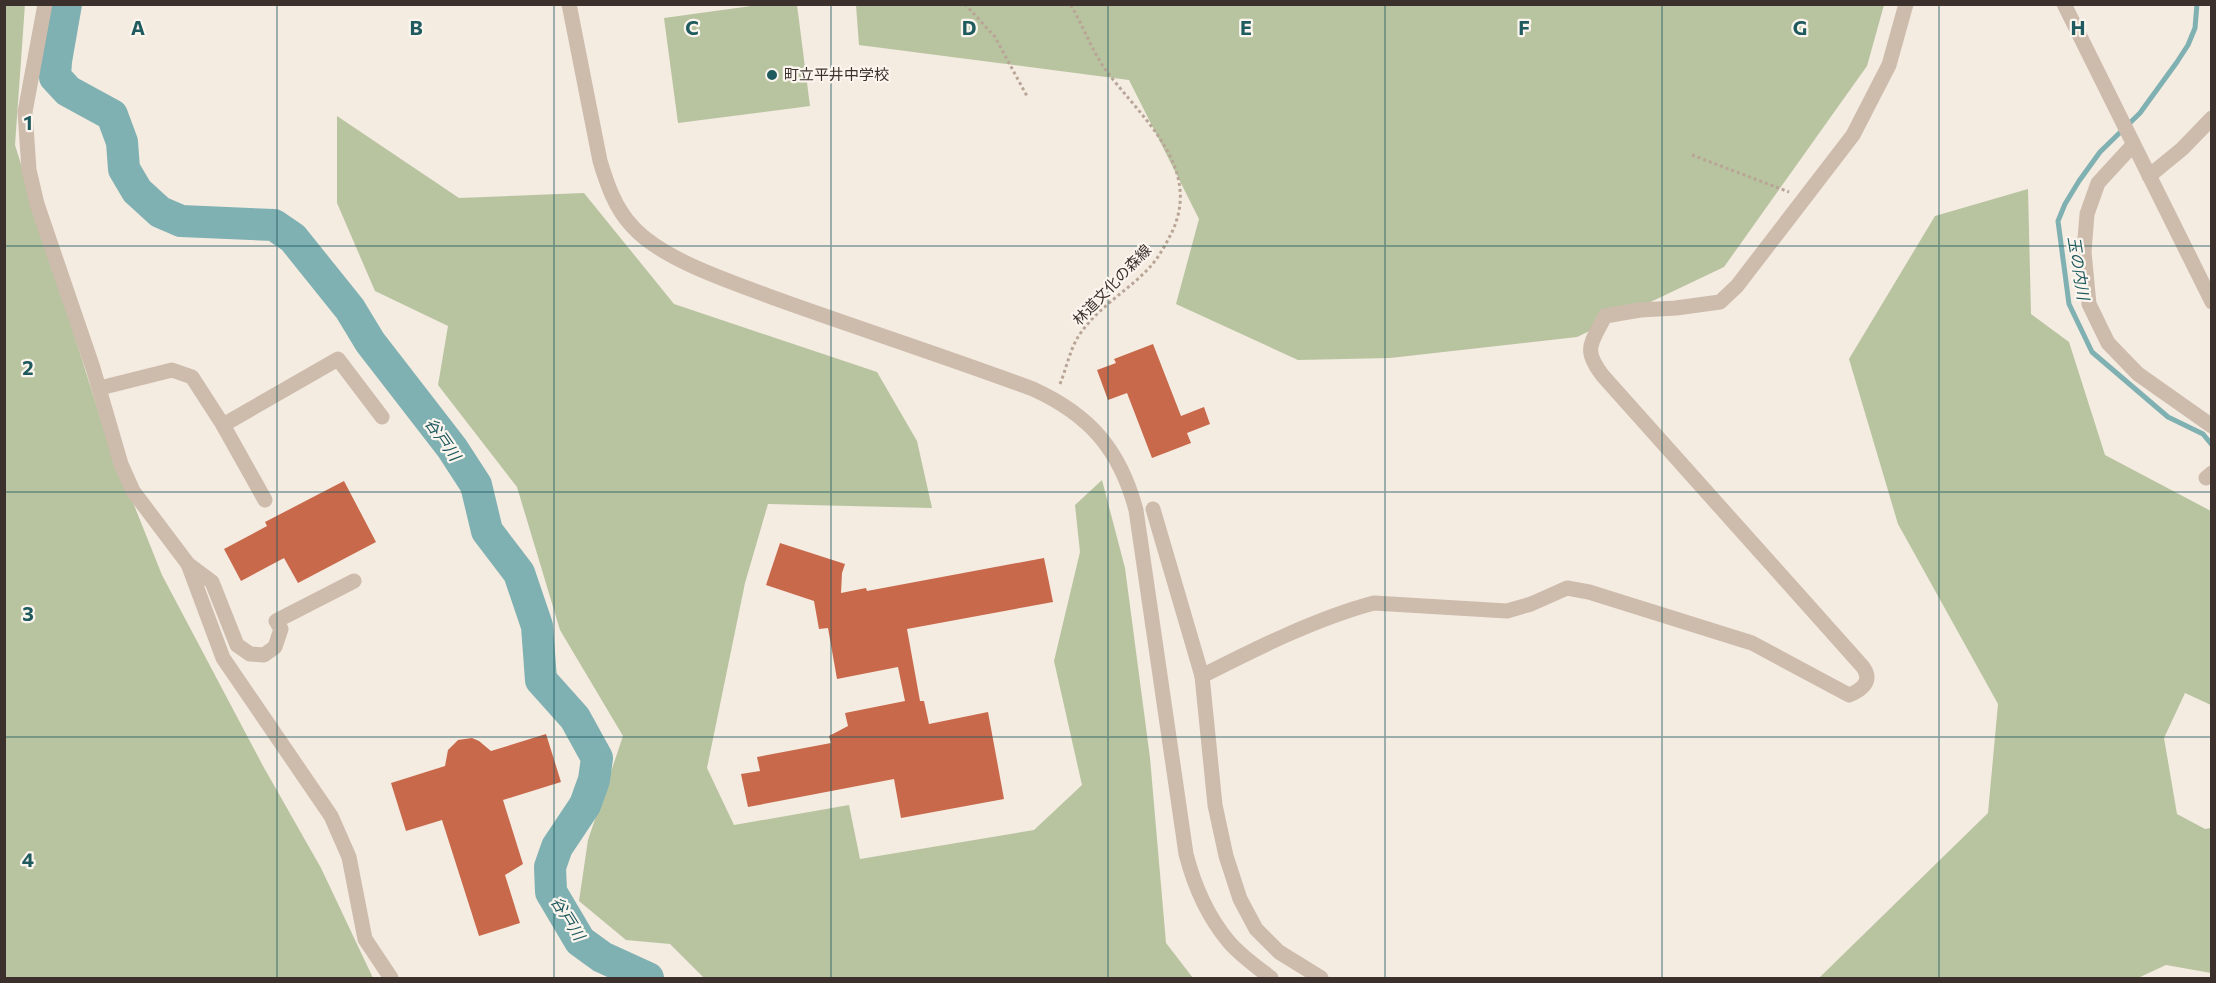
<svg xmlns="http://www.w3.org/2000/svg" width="2216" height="983" viewBox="0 0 2216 983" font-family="Commissioner,'Noto Sans JP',sans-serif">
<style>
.green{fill:#b8c4a0}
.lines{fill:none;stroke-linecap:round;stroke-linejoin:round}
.stream{stroke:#7fb0b2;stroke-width:5}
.river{stroke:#7fb0b2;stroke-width:32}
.building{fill:#c8694b}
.path{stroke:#b9a596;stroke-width:3;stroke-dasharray:3 3;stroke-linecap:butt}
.minor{stroke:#cdbbac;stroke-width:15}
.grid{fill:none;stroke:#1f5a5e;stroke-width:1.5;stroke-opacity:0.55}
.poi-dot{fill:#1f5a5e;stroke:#fbf5ee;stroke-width:2}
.labels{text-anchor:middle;stroke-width:4.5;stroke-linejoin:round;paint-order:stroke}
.poi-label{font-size:15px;fill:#3b302b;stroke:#fbf5ee;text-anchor:start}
.street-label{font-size:15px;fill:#3b302b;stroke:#fbf5ee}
.water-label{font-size:16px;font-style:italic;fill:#1f5a5e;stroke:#fbf5ee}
.grid-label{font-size:20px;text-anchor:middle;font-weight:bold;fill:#1f5a5e;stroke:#fbf5ee;stroke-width:4.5;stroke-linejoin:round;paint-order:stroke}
</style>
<rect width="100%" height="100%" fill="#f4ebe1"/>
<g class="green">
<polygon points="25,4 15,145 104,430 162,575 263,766 321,868 373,978 5,978 4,5"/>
<polygon points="765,4 797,5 810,106 678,123 664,18"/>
<polygon points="856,5 1884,5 1867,66 1724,267 1577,337 1390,358 1298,360 1176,304 1199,219 1129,80 859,45"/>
<polygon points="337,116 459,198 584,193 674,304 877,372 917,441 932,508 768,504 745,583 707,768 734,825 849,805 860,859 1034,830 1082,785 1054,661 1080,552 1075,505 1102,480 1125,568 1150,758 1166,943 1193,978 704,978 670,944 626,940 579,901 588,840 623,736 560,630 517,487 438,385 448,326 375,291 337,203"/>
<polygon points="2028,189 2031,314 2069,342 2105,455 2211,511 2211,705 2185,693 2164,738 2177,814 2205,829 2211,828 2211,973 2166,965 2138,978 1819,978 1988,813 1998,704 1898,524 1849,359 1935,216"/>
</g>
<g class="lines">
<polyline class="stream" points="2197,4 2195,28 2188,45 2177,62 2140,113 2100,152 2079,181 2065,204 2058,221 2069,304 2092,352 2168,417 2203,434 2212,445"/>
<polyline class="river" points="66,4 56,61 55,77 68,91 112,115 122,142 124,169 137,191 160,212 181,221 274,225 293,238 350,309 370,342 452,448 476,485 487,531 519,573 537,626 541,680 575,718 597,758 594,780 585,805 557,847 550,867 551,892 580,941 602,957 648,978"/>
</g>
<g class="building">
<polygon points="1153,344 1181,416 1204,407 1210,424 1187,433 1191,443 1152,458 1127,393 1108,400 1097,370 1116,363 1114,359"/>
<polygon points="344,481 376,542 298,583 284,558 241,581 224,549 267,526 265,522"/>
<polygon points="780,543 845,564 842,573 841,593 866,588 867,591 1044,558 1053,602 907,629 920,701 924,701 929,724 988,712 1004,799 901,818 894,779 748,807 741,774 760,771 757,757 831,743 829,736 848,726 845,713 905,701 898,667 837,679 828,628 819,629 814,601 766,585"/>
<polygon points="546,734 561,782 503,800 523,864 505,875 520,923 479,936 442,820 406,831 391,783 445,766 448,750 458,740 472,738 479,741 491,751"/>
</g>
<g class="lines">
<g class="path">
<polyline points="965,4 995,37 1028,98"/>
<polyline points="1139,4 1160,4"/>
<polyline points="1692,155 1789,192"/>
<path d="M 1060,384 C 1066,369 1070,350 1078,337 C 1096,308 1128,291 1150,267 C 1159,257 1166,244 1172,232 C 1203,166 1140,117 1105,69 C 1091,49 1083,25 1070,4"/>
</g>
<g class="minor">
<polyline points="45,4 25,112 29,170 37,204 93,368 121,464 133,491 188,564 223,658 331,816 349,857 365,939 391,978"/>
<path d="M 569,4 L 600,161 C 607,184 615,208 632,226 C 662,260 732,282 774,298 C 860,329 947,357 1033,389 C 1090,415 1120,450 1136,510 L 1186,854 C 1194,885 1208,917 1229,942 C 1241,956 1257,967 1271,978"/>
<polyline points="2064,4 2212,302"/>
<polyline points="2133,145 2098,183 2087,214 2084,252 2089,304 2108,343 2138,374 2212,426"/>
<polyline points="2149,176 2182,149 2212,118"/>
<polyline points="100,388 172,370 192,377 223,425 338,359 382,417"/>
<polyline points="223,425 265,500"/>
<polyline points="2206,478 2212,473"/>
<polyline points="1153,509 1202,676 1215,805 1226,856 1240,899 1256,929 1279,952 1321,978"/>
<polyline points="188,564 212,582 237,645 250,654 264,655 275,647 281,629 276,621 354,581"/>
<path d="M 1202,676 C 1255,649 1317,618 1374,603 L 1507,611 L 1531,604 L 1567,588 L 1589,592 L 1752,643 L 1849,695 C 1862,690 1873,681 1863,667 L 1603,376 C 1582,349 1591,344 1605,316 L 1640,310 L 1676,308 L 1720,302 L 1737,286 L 1853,135 L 1889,65 L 1906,4"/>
</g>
</g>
<path class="grid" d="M 277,4 L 277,978M 554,4 L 554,978M 831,4 L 831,978M 1108,4 L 1108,978M 1385,4 L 1385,978M 1662,4 L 1662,978M 1939,4 L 1939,978M 4,246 L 2212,246M 4,492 L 2212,492M 4,737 L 2212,737"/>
<circle class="poi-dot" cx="772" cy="75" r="6"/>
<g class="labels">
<g class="poi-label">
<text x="784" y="80">町立平井中学校</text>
</g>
<g class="street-label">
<text transform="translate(1112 285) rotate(-46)" y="5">林道文化の森線</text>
</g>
<g class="water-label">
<text transform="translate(2079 268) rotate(81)" y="6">玉の内川</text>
<text transform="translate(443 439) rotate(55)" y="6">谷戸川</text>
<text transform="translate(568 918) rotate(58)" y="6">谷戸川</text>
</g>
</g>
<g class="grid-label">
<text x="138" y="35">A</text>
<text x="416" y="35">B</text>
<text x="692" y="35">C</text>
<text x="969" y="35">D</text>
<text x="1246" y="35">E</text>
<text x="1524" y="35">F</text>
<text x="1800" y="35">G</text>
<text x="2078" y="35">H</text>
<text x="28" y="130">1</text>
<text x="28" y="375">2</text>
<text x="28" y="621">3</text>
<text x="28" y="867">4</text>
</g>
<rect width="2216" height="983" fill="none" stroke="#3b302b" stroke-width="12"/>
</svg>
